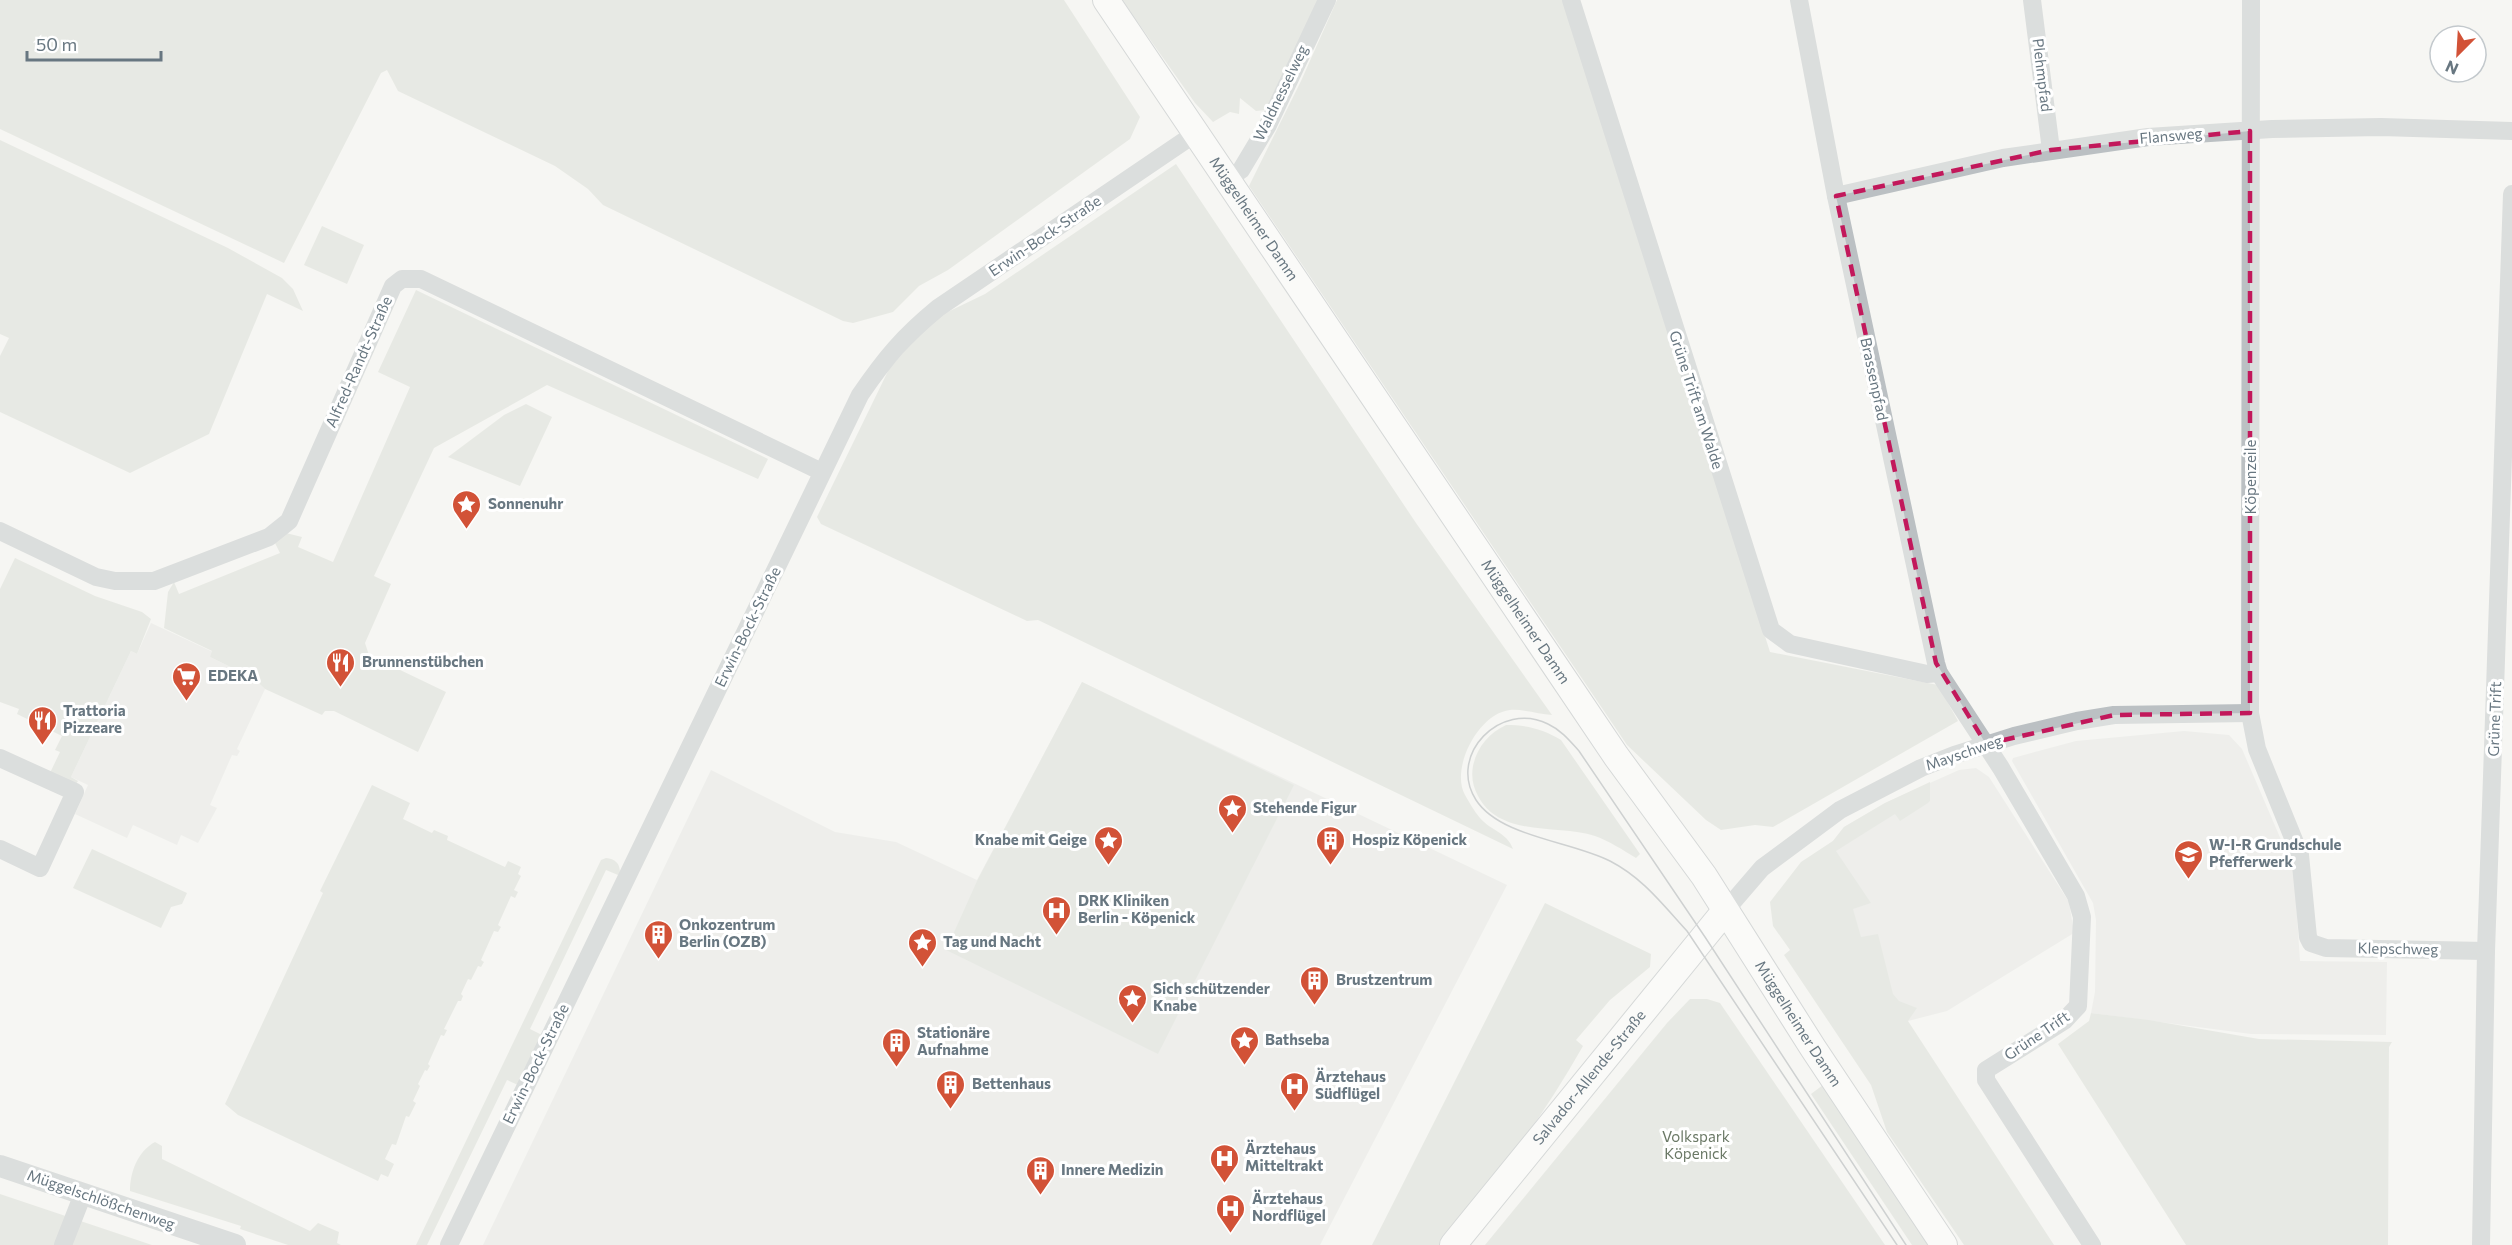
<svg xmlns="http://www.w3.org/2000/svg" width="2512" height="1245" viewBox="0 0 2512 1245" font-family="Commissioner,sans-serif">
<style>
.built{fill:#e4e5e3}
.green{fill:#d6dad3}
.lines{fill:none;stroke-linecap:round;stroke-linejoin:round}
.secondary-casing{stroke:#aeb4b8;stroke-width:28}
.minor{stroke:#bbc0c3;stroke-width:18}
.tertiary{stroke:#bbc0c3;stroke-width:22}
.secondary{stroke:#fff;stroke-width:26}
.tram{stroke:#9ea4a9;stroke-width:1.5}
.marked{fill:none;stroke:#c2185b;stroke-width:4.5;stroke-dasharray:12 8;stroke-linejoin:round}
.labels{text-anchor:middle;stroke-width:6;stroke-linejoin:round;paint-order:stroke}
.street-label{font-size:15px;fill:#687781;stroke:#fff}
.poi-label{font-size:15px;font-weight:bold;fill:#687781;stroke:#fff;text-anchor:start}
.park-label{font-size:15px;fill:#6b7966;stroke:#fff}
</style>
<rect width="100%" height="100%" fill="#f6f6f3"/>
<g class="built">
<polygon points="151,623 213,652 210,657 253,678 265,689 237,749 240,751 237,756 232,755 210,805 217,808 198,843 181,835 177,845 133,825 127,838 75,814 88,785 71,777 131,651 137,654"/>
<polygon points="1082,682 1507,885 1320,1245 483,1245 711,770 835,832 896,842 977,880"/>
<polygon points="2184,731 2229,735 2242,749 2294,870 2300,961 2387,962 2386,1035 2251,1034 2091,1013 2095,992 2096,920 2093,903 2012,761 2013,758 2076,741"/>
<polygon points="1976,768 1989,777 2069,902 2074,933 1947,1011 1908,1021 1802,862 1833,841 1844,827 1885,803 1959,770"/>
</g>
<g class="green">
<polygon points="0,0 1064,0 1140,117 1130,139 948,270 919,286 893,312 853,323 843,321 603,205 588,189 555,166 398,91 387,70 381,73 284,263 0,129"/>
<polygon points="1122,0 1318,0 1266,110 1256,111 1240,98 1239,114 1230,112 1213,122 1195,103"/>
<polygon points="1337,0 1565,0 1770,652 1938,685 1958,721 1773,827 1755,825 1721,830 1706,820 1627,745 1249,186 1301,81"/>
<polygon points="0,140 228,248 282,278 293,289 303,311 267,294 209,434 130,473 0,412 0,356 9,338 0,334"/>
<path d="M 1176,164 L 1416,523 L 1552,715 C 1539,714 1523,709 1510,710 C 1479,713 1450,768 1465,795 C 1469,802 1474,811 1480,818 C 1491,831 1507,832 1513,849 L 1038,620 L 1027,621 L 821,524 L 817,517 L 889,369 L 933,319 L 985,294 Z"/>
<polygon points="322,226 364,245 347,284 304,265"/>
<polygon points="416,290 768,459 758,479 547,385 434,448 374,576 391,584 365,643 369,655 446,692 418,752 334,711 325,711 322,715 265,689 253,678 210,657 212,651 164,628 168,592 174,582 179,594 280,553 274,541 286,533 302,537 298,547 333,562 410,387 378,372"/>
<polygon points="526,404 552,417 520,486 448,457 504,415"/>
<polygon points="15,558 95,596 142,612 151,619 137,654 131,651 71,777 78,781 76,784 49,775 60,752 55,750 62,736 17,714 19,709 0,702 0,589"/>
<polygon points="1082,682 1294,785 1158,1054 946,950 977,881"/>
<path d="M 1506,725 C 1527,725 1543,729 1561,740 L 1640,854 L 1636,858 C 1623,850 1609,841 1595,836 C 1558,824 1500,838 1478,796 C 1473,787 1471,777 1473,766 C 1477,747 1489,733 1506,725 Z"/>
<polygon points="1930,782 1930,801 1928,803 1900,821 1895,814 1836,851 1871,903 1853,909 1861,937 1878,934 1893,994 1899,1001 1917,1008 1908,1021 2054,1245 1964,1245 1887,1132 1871,1085 1784,955 1790,950 1773,926 1770,902 1801,862 1833,841 1844,827 1885,803"/>
<polygon points="372,785 410,803 403,819 432,833 434,830 448,836 447,840 505,867 508,861 521,867 518,874 521,876 514,890 518,892 515,898 511,896 498,925 501,927 498,932 494,931 481,960 484,962 481,967 478,966 471,980 468,979 461,994 463,996 461,1001 458,1001 444,1029 447,1030 444,1036 441,1035 428,1064 430,1066 427,1071 425,1070 418,1084 420,1086 413,1101 416,1103 409,1117 406,1116 396,1145 392,1144 385,1159 394,1164 388,1177 381,1174 378,1181 238,1115 225,1104 323,893 320,891"/>
<polygon points="92,849 187,893 182,904 171,907 161,928 73,888"/>
<path d="M 606,858 C 615,859 620,863 620,873 L 618,875 L 606,870 L 530,1029 L 542,1035 L 518,1085 L 507,1080 L 427,1245 L 416,1245 L 601,860 Z"/>
<path d="M 1545,903 L 1651,954 L 1650,967 L 1610,1000 L 1576,1040 L 1583,1046 C 1543,1117 1494,1182 1443,1245 L 1372,1245 Z"/>
<polygon points="1690,999 1707,999 1720,1003 1885,1245 1485,1245 1667,1023"/>
<polygon points="2091,1013 2149,1020 2259,1039 2392,1042 2389,1047 2388,1245 2186,1245 2058,1044 2089,1021"/>
<polygon points="1823,1085 1931,1245 1912,1245 1811,1094"/>
<path d="M 155,1142 L 162,1146 L 162,1159 L 310,1231 L 318,1223 L 339,1232 L 337,1243 L 341,1245 L 288,1245 L 240,1229 L 241,1226 L 130,1191 C 130,1172 138,1151 155,1142 Z"/>
<polygon points="0,1194 152,1245 0,1245"/>
</g>
<g class="lines">
<defs>
<g id="secondary">
<path id="s1" d="M 1106,0 L 1616,756 L 1704,876 L 1813,1048 L 1944,1245"/>
<path id="s2" d="M 1453,1245 L 1725,911"/>
</g>
</defs>
<use href="#secondary" class="secondary-casing"/>
<g class="minor">
<polyline points="1571,0 1771,630 1790,644 1927,674 1939,673"/>
<polyline points="1799,0 1836,196 1936,663 1939,673 2001,768 2076,896 2082,917 2078,1006 2064,1021 1986,1070 1986,1080 2092,1245"/>
<polyline points="2032,0 2051,150"/>
<polyline points="2251,0 2250,713 2257,749 2300,855 2308,937 2311,943 2326,948 2486,951"/>
<polyline points="1227,180 1241,170 1268,125 1327,0"/>
<polyline points="1836,196 2003,158 2148,137 2272,129 2381,127 2512,131"/>
<polyline points="0,531 96,577 115,581 154,581 269,537 289,521 393,286 402,279 421,279 822,472"/>
<polyline points="0,758 75,792 40,868 0,849"/>
<polyline points="1725,911 1762,868 1840,810 1921,768 1954,755 2014,736 2077,721 2114,715 2250,713"/>
<polyline points="63,1245 83,1194"/>
<path d="M 449,1245 L 860,395 C 886,357 903,337 938,308 L 1196,133"/>
<polyline points="2481,1245 2486,951 2512,194"/>
</g>
<polyline class="tertiary" points="0,1166 235,1245"/>
<use href="#secondary" class="secondary"/>
<path class="tram" d="M 1897,1245 L 1687,931 C 1663,905 1643,878 1610,861 C 1571,841 1500,837 1476,800 C 1447,755 1501,700 1548,724 C 1561,730 1570,741 1579,751 L 1705,937 L 1906,1245"/>
</g>
<path d="M0 0H2512V1245H0ZM 2250,131 L 2250,713 L 2114,715 L 1986,744 L 1936,663 L 1836,196 L 2051,150 Z" fill="#f6f6f3" fill-opacity=".55" fill-rule="evenodd"/>
<path class="marked" d="M 2250,131 L 2250,713 L 2114,715 L 1986,744 L 1936,663 L 1836,196 L 2051,150 Z"/>
<defs>
<symbol id="sight-pin" viewBox="-11 -11 22 30"><path d="M0 17L-7.5 6A9.5 9.5 0 1 1 7.5 6Z" fill="#d25237" stroke="#fff"/><path d="M0-6L1.8-2.2L6-1.7L2.9 1.2L3.7 5.4L0 3.3L-3.7 5.4L-2.9 1.2L-6-1.7L-1.8-2.2Z" fill="#fff"/></symbol>
<symbol id="restaurant-pin" viewBox="-11 -11 22 30"><path d="M0 17L-7.5 6A9.5 9.5 0 1 1 7.5 6Z" fill="#d25237" stroke="#fff"/><path d="M-5-6h1v4h1v-4h1v4h1v-4h1v5L-1.5 .5V6h-2V.5L-5-1ZM5-6V6H3V1.5H1.5Q1.5-4 5-6Z" fill="#fff"/></symbol>
<symbol id="supermarket-pin" viewBox="-11 -11 22 30"><path d="M0 17L-7.5 6A9.5 9.5 0 1 1 7.5 6Z" fill="#d25237" stroke="#fff"/><path d="M-6-5.5h2.5l.6 2H6L4.5 2H-2.5L-4.4-4H-6ZM-1.5 3.2a1.3 1.3 0 1 0 .1 0ZM3 3.2a1.3 1.3 0 1 0 .1 0Z" fill="#fff"/></symbol>
<symbol id="building-pin" viewBox="-11 -11 22 30"><path d="M0 17L-7.5 6A9.5 9.5 0 1 1 7.5 6Z" fill="#d25237" stroke="#fff"/><path d="M-4-6H4V6H1V3H-1V6H-4ZM-2.5-4.3h1.7v1.8h-1.7ZM.8-4.3h1.7v1.8H.8ZM-2.5-1h1.7V.8h-1.7ZM.8-1h1.7V.8H.8Z" fill="#fff"/></symbol>
<symbol id="school-pin" viewBox="-11 -11 22 30"><path d="M0 17L-7.5 6A9.5 9.5 0 1 1 7.5 6Z" fill="#d25237" stroke="#fff"/><path d="M0-5L7-2L0 1L-7-2ZM-4 1L0 2.5L4 1V4Q0 6-4 4Z" fill="#fff"/></symbol>
<symbol id="hospital-pin" viewBox="-11 -11 22 30"><path d="M0 17L-7.5 6A9.5 9.5 0 1 1 7.5 6Z" fill="#d25237" stroke="#fff"/><path d="M-5-5h3v3.5h4V-5h3V5h-3V1.5h-4V5h-3Z" fill="#fff"/></symbol>
</defs>
<g fill-rule="evenodd">
<use href="#sight-pin" x="450" y="488" width="33" height="45"/>
<use href="#restaurant-pin" x="324" y="646" width="33" height="45"/>
<use href="#supermarket-pin" x="170" y="660" width="33" height="45"/>
<use href="#restaurant-pin" x="26" y="704" width="33" height="45"/>
<use href="#sight-pin" x="1216" y="792" width="33" height="45"/>
<use href="#sight-pin" x="1092" y="824" width="33" height="45"/>
<use href="#building-pin" x="1314" y="824" width="33" height="45"/>
<use href="#school-pin" x="2172" y="838" width="33" height="45"/>
<use href="#hospital-pin" x="1040" y="894" width="33" height="45"/>
<use href="#building-pin" x="642" y="918" width="33" height="45"/>
<use href="#sight-pin" x="906" y="926" width="33" height="45"/>
<use href="#building-pin" x="1298" y="964" width="33" height="45"/>
<use href="#sight-pin" x="1116" y="982" width="33" height="45"/>
<use href="#sight-pin" x="1228" y="1024" width="33" height="45"/>
<use href="#building-pin" x="880" y="1026" width="33" height="45"/>
<use href="#building-pin" x="934" y="1068" width="33" height="45"/>
<use href="#hospital-pin" x="1278" y="1070" width="33" height="45"/>
<use href="#hospital-pin" x="1208" y="1142" width="33" height="45"/>
<use href="#building-pin" x="1024" y="1154" width="33" height="45"/>
<use href="#hospital-pin" x="1214" y="1192" width="33" height="45"/>
</g>
<g class="labels">
<g class="street-label">
<text transform="translate(2042 75) rotate(83)" y="5">Plehmpfad</text>
<text transform="translate(1281 93) rotate(-64)" y="5">Waldnesselweg</text>
<text transform="translate(2171 136) rotate(-5)" y="5">Flansweg</text>
<text dy="5" stroke="none"><textPath href="#s1" startOffset="264">Müggelheimer Damm</textPath></text>
<text transform="translate(1045 236) rotate(-34)" y="5">Erwin-Bock-Straße</text>
<text transform="translate(359 362) rotate(-66)" y="5">Alfred-Randt-Straße</text>
<text transform="translate(1874 379) rotate(78)" y="5">Brassenpfad</text>
<text transform="translate(1696 400) rotate(72)" y="5">Grüne Trift am Walde</text>
<text transform="translate(2251 477) rotate(-90)" y="5">Köpenzeile</text>
<text dy="5" stroke="none"><textPath href="#s1" startOffset="750">Müggelheimer Damm</textPath></text>
<text transform="translate(748 627) rotate(-64)" y="5">Erwin-Bock-Straße</text>
<text transform="translate(2495 719) rotate(-88)" y="5">Grüne Trift</text>
<text transform="translate(1964 753) rotate(-19)" y="5">Mayschweg</text>
<text transform="translate(2398 949) rotate(1)" y="5">Klepschweg</text>
<text dy="5" stroke="none"><textPath href="#s1" startOffset="1236">Müggelheimer Damm</textPath></text>
<text transform="translate(2037 1036) rotate(-34)" y="5">Grüne Trift</text>
<text transform="translate(536 1064) rotate(-64)" y="5">Erwin-Bock-Straße</text>
<text dy="5" stroke="none"><textPath href="#s2" startOffset="216">Salvador-Allende-Straße</textPath></text>
<text transform="translate(101 1200) rotate(19)" y="5">Müggelschlößchenweg</text>
</g>
<g class="poi-label">
<text x="488" y="509">Sonnenuhr</text>
<text x="362" y="667">Brunnenstübchen</text>
<text x="208" y="681">EDEKA</text>
<text x="63" y="716">Trattoria<tspan x="63" dy="17">Pizzeare</tspan></text>
<text x="1253" y="813">Stehende Figur</text>
<text x="1087" y="845" text-anchor="end">Knabe mit Geige</text>
<text x="1352" y="845">Hospiz Köpenick</text>
<text x="2209" y="850">W-I-R Grundschule<tspan x="2209" dy="17">Pfefferwerk</tspan></text>
<text x="1078" y="906">DRK Kliniken<tspan x="1078" dy="17">Berlin - Köpenick</tspan></text>
<text x="679" y="930">Onkozentrum<tspan x="679" dy="17">Berlin (OZB)</tspan></text>
<text x="943" y="947">Tag und Nacht</text>
<text x="1336" y="985">Brustzentrum</text>
<text x="1153" y="994">Sich schützender<tspan x="1153" dy="17">Knabe</tspan></text>
<text x="917" y="1038">Stationäre<tspan x="917" dy="17">Aufnahme</tspan></text>
<text x="1265" y="1045">Bathseba</text>
<text x="1315" y="1082">Ärztehaus<tspan x="1315" dy="17">Südflügel</tspan></text>
<text x="972" y="1089">Bettenhaus</text>
<text x="1245" y="1154">Ärztehaus<tspan x="1245" dy="17">Mitteltrakt</tspan></text>
<text x="1061" y="1175">Innere Medizin</text>
<text x="1252" y="1204">Ärztehaus<tspan x="1252" dy="17">Nordflügel</tspan></text>
</g>
<g class="park-label">
<text x="1696" y="1142">Volkspark<tspan x="1696" dy="17">Köpenick</tspan></text>
</g>
</g>
<g transform="translate(2458 54) rotate(204)"><circle r="28" fill="#ffffff" stroke="#c3c9cd" stroke-width="1.5"/>
<path d="M0-4.5L10 22L0 15L-10 22Z" fill="#d25237"/>
<text y="-9" font-size="16" font-weight="bold" text-anchor="middle" fill="#687781">N</text>
</g>
<path d="M27 51v9h134v-9" fill="none" stroke="#687781" stroke-width="3"/>
<text x="36" y="51" font-size="18" fill="#687781" stroke="#ffffff" stroke-width="4.5" paint-order="stroke">50 m</text>
</svg>
